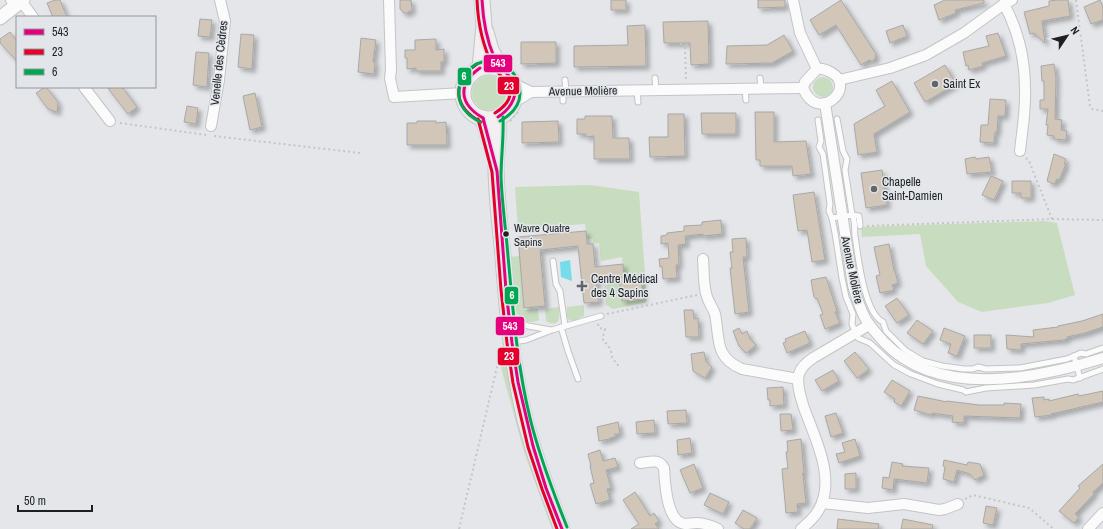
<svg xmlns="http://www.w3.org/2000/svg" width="1103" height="529" viewBox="0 0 1103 529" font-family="'Archivo Narrow',sans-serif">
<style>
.green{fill:#c8ddc0}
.water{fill:#76dcea}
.building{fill:#d1c6b7;stroke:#a8a8a9;filter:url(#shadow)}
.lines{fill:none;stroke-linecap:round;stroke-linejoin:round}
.service-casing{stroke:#c3c4c6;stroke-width:7}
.minor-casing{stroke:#c3c4c6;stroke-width:12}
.tertiary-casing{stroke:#c3c4c6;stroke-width:15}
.secondary-casing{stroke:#c3c4c6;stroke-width:17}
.path{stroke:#c5c5c6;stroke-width:2;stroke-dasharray:2 3;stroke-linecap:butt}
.service{stroke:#fbfbfc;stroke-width:5}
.minor{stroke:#fbfbfc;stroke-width:10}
.tertiary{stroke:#fbfbfc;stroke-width:13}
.secondary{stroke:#f3eef0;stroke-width:15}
.bus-1-casing{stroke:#e2e6eb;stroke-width:6}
.bus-2-casing{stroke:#e2e6eb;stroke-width:6}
.bus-3-casing{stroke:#e2e6eb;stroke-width:6}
.bus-1{stroke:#e5007d;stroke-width:3}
.bus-2{stroke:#e4002b;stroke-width:3}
.bus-3{stroke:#00a651;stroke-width:3}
.poi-dot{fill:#636566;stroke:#e2e6eb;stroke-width:1.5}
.bus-dot{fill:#1d1f20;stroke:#e2e6eb;stroke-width:1.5}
.labels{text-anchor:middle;stroke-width:3;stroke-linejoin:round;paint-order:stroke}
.bus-label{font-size:11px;fill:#1d1f20;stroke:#e2e6eb;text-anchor:start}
.street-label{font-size:12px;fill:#1d1f20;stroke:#e2e6eb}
.poi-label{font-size:12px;fill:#1d1f20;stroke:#e2e6eb;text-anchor:start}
.line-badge{stroke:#e2e6eb;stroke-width:1.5}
.badge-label{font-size:11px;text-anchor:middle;font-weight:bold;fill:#fff}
</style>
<defs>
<filter id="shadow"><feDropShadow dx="3.5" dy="3.5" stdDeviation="2" flood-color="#0004"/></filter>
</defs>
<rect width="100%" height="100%" fill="#e4e6e9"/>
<g class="green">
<circle cx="489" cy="93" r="17"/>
<circle cx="823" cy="87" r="10"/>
<polygon points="590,185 639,192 647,302 613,309 606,305 604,288 605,286 619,281 622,301 643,299 641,276 624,277 622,257 601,261 599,243 593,244 593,239 587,239 585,224 541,227 541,228 518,230 515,187"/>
<polygon points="1044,221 1057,223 1075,295 1048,303 982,312 958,302 926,266 920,234 862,237 861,227"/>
<path d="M 520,256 L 524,310 L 538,309 L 539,320 C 528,325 520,320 516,311 L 510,257 Z"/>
<polygon points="584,305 584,316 574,321 569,320 567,317 567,307"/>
<path d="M 559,307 C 560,317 560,329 546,321 L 545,309 Z"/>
<polygon points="505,340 557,529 552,529 524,452 500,364"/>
</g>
<polygon class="water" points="570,260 572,281 561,277 560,262"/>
<g class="building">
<polygon points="55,0 60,0 67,17 53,17 47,3"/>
<polygon points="400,0 411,0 412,11 409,11 408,13 404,13 400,9"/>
<rect x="611" y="0" width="15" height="10"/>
<polygon points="758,0 785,0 785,7 758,8"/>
<polygon points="841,0 876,54 875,59 872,61 869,60 861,65 836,25 819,35 810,20"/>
<polygon points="945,0 984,0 984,3 955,10 956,13 939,20 934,5"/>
<polygon points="1058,0 1068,0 1070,16 1042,21 1045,43 1034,33 1030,34 1024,12 1049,6 1049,1"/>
<polygon points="1100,0 1103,7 1103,20 1091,24 1084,7"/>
<polygon points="200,19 212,20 210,37 198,36"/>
<polygon points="708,21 709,64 691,65 690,43 664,43 663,22"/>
<polygon points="645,25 646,66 574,67 574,46 628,45 627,26"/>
<polygon points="903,25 907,36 890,43 886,31"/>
<polygon points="10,32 17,41 17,61 0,43 0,39"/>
<polygon points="998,33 1006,56 982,63 983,66 969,70 968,65 966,66 963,52 989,46 986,36"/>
<polygon points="241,34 254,35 252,69 238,67"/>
<polygon points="784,35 793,51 772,63 726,64 727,46 767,45"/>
<polygon points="361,38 376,40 373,62 375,62 374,74 358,72"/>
<polygon points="436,39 436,50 444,49 444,62 441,62 441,71 416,71 416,68 407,69 407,58 405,58 405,50 415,50 415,40"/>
<polygon points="521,42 556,42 556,63 521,64"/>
<polygon points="196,52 209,53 207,87 193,85"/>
<polygon points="1054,64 1056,78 1055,119 1062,120 1061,130 1067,131 1066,140 1054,139 1054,136 1047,135 1048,125 1046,125 1048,109 1040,109 1040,100 1044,100 1044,81 1042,81 1041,66"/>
<polygon points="945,65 956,84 925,102 914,83"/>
<polygon points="892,81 910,112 874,134 877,152 858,155 854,124 885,106 876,90"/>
<polygon points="45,87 46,87 58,102 57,112 48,109 36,93"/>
<polygon points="107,87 122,87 137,107 128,114"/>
<polygon points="255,93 262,127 250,130 243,96"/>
<polygon points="990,99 1006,100 1005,116 998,116 997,132 995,132 994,143 980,142 981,125 988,125"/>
<polygon points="187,106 198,108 196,124 184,122"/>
<polygon points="755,112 774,112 774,142 806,141 811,174 793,176 792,166 760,166 760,160 756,160"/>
<polygon points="701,113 736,113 736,134 702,134"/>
<polygon points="668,114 684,114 685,156 650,157 649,137 668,137"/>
<polygon points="585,116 612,116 613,138 629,138 630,159 594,159 594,136 586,137 586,134 577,134 577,119 585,119"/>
<polygon points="417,121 436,121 436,123 446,122 447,145 407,145 407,123 417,123"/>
<polygon points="558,121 559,142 522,143 522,122"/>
<polygon points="1054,154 1066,159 1064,164 1066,164 1059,180 1057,179 1054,184 1047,181"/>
<polygon points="975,157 976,159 989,157 992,172 967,174 965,159"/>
<polygon points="882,170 887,205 866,208 861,173"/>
<polygon points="991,176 1003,181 994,200 982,195"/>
<polygon points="1012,181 1031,181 1031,198 1021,198 1021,193 1012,193"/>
<polygon points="814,192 825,260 812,262 807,230 798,231 793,195"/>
<polygon points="721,220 722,234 703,236 703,234 685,236 686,244 678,245 679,265 676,265 677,278 663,279 662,266 660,267 659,259 669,258 668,243 661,244 661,236 667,235 667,233 684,231 684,226 702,225 702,222"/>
<polygon points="586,231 587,244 593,244 595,267 623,264 624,277 596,280 599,302 584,303 578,246 540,250 545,306 524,308 518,237"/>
<polygon points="746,238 747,257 743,257 749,312 735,314 730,268 732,268 730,252 733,252 732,239"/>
<polygon points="889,244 894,271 895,271 898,283 892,285 894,290 880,293 876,276 880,275 874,247"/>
<polygon points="633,276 641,276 643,299 622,301 619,278"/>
<polygon points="826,277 837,311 835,312 840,323 825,329 820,315 823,314 817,298 816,299 814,297 811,280"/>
<polygon points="897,298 909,315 897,323 885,306"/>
<polygon points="684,310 693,310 694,319 698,318 699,337 686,337"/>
<polygon points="1103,314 1103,327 1085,333 1067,337 1067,339 1063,340 1021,344 1021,350 1007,349 1006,335 1034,337 1033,330 1058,327 1058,326 1082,321"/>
<polygon points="917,320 933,331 923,344 907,333"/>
<polygon points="739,328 742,334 747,331 750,339 756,345 746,353 739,346 733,331"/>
<polygon points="944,328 965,336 957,356 948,353 951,344 940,340"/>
<polygon points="805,331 810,343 787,353 783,343 786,342 785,339"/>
<rect x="974" y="335" width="17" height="13"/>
<polygon points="704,352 706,362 712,367 705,378 693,371 691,354"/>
<polygon points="855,352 869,369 857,378 844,361"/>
<polygon points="833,370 839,381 822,391 815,380"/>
<polygon points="892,380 910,391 901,406 894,402 895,399 884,392"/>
<polygon points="783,387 784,405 770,406 770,400 768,400 767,388"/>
<polygon points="1103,391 1103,402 1051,414 1052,415 1035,417 1032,398 1044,397 1044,400 1049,399 1049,401 1078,394 1079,396"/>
<polygon points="918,396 947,402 947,401 979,405 1004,405 1004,403 1021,404 1020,418 964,416 964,423 952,422 953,416 932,413 931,415 914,410"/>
<polygon points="686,410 687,423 668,424 667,411"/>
<polygon points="836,413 843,433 831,437 825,416"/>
<polygon points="780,414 791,414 793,430 781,431"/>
<polygon points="654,420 655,433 637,434 636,422"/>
<polygon points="618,422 620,434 615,434 615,437 610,438 610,439 599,441 597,427"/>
<polygon points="690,438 692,453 678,455 677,440"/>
<polygon points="801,439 804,473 802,474 803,475 806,503 797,504 798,512 786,513 782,469 788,468 786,452 788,452 787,441"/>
<polygon points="855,439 860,456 839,463 836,454 845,452 842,443"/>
<polygon points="600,450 603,461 615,458 618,467 606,470 611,488 607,489 610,500 596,504 590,484 594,483 590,466 591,466 588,454"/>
<polygon points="944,460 967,465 968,462 980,464 984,475 975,480 970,474 957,470 954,482 943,479 945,467 943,466"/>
<polygon points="892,462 903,464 902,466 929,468 927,483 894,479 893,490 882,488 883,477 889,478"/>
<polygon points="694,464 703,488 690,493 680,470"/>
<polygon points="1103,464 1103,483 1093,492 1094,494 1075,514 1079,517 1074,523 1059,511 1080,488 1078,486"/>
<polygon points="856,473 856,489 845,489 845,474"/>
<polygon points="635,492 650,516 654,513 659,521 655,524 659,529 631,529 639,524 623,500"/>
<polygon points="710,493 729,502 723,514 704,505"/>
<polygon points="986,506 997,508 993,525 983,523"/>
<polygon points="743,510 757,518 750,529 744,529 735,523"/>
<polygon points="838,519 879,524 878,529 837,529"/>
<polygon points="903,519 933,525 932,529 901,529"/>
</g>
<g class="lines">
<defs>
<g id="service">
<polyline points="655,78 656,90"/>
<polyline points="760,78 761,88"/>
<polyline points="565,80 566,91"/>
<polyline points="745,88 746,100"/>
<polyline points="637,90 638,102"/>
<polyline points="563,91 563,101"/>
<path d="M 837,119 L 843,151 L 847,159 L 845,170 L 852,215 C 856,222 854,228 855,236 C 858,256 864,313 883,322 L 886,331 L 906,351 L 923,361 L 942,366 L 964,369 L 973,369 L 978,367 L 986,369 L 1020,368 L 1067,359 L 1081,353 L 1086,354 L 1103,348"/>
<polyline points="818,120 821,141 819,147 823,154 830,204 829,211 832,218 835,233 842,278 846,297 853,314 852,324 854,329 858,338 870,343 894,365 911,374 938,384 963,390 966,392 986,388 1034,385 1068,379 1073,380 1103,369"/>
<polyline points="832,218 852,215 859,216 860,226"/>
<polyline points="553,261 556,284 560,291 565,326"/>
<polyline points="511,319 528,326 551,330"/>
<polyline points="561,327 568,351 578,379"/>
<polyline points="513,342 526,340 552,330 601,316"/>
<polyline points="1074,356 1080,378"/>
</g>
<g id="minor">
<polyline points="11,0 21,1 33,17"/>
<polyline points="389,0 391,70 390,78 394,97 463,93"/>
<polyline points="793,0 800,33 817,69"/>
<path d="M 1004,4 C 1018,30 1025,60 1025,89 C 1026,110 1022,131 1020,151"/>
<path d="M 817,69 C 822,68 827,70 832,73 C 857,87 818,125 803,88 L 805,82 Z"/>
<polyline points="839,80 890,68 926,55 964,33 1004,4 1012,0"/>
<polyline points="514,84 531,92 803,88"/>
<polyline points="84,87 110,121"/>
<polyline points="513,103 531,92"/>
<path d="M 825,103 L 853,285 C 856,295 859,306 864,316 C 869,326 877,334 884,342 C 938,399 1036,379 1103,358"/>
<polyline points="211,126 219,80 225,21 220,0"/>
<path d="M 703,259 C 704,271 703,285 707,297 C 709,303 713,308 715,314 C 720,339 714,357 742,369 L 798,379"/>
<path d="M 640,463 C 650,462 659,458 664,468 C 665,482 666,522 685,524 C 689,524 693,523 697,523 C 704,523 712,526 718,529"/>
<polyline points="822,503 868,508 904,504 939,510 945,509 958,504"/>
<path d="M 801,529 C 807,524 814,518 818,511 C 837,480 815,438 804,408 C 801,398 796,385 799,374 C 801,367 807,362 813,358 L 869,325"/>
<polyline points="1088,529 1103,513"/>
</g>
<polyline id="tertiary" points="0,18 23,0"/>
<g id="secondary">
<polyline points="486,32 491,50 502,70"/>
<circle cx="489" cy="93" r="26"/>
<polyline points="480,68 484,25 482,0"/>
<path d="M 498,117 C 499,133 497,149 496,165 C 496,195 500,226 503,256 C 507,311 512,366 525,420 C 535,457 548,493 562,529"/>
<polyline points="483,118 494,157"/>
</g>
</defs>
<use href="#service" class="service-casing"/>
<use href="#minor" class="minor-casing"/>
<use href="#tertiary" class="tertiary-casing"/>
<use href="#secondary" class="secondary-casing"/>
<g class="path">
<polyline points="1076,0 1090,106 1092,109 1103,111"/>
<polyline points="681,43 681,45 685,45"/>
<polyline points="686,79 685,45 690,45"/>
<polyline points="510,121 519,111"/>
<polyline points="120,123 207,135"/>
<polyline points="214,136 360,153"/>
<polyline points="1026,158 1029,161 1052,219"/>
<polyline points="867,226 1052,219 1103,220"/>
<polyline points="607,314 697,295"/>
<path d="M 598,324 L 599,328 L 605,329 C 600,346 605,338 610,349 C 612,352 611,356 613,359 C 615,362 617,362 618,366"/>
<polyline points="965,499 973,495 1029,508 1054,529"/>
<polyline points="459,529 500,354"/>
</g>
<use href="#service" class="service"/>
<use href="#minor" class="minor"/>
<use href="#tertiary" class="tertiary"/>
<use href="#secondary" class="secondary"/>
<defs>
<g id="bus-1">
<path d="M 482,0 C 483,20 486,38 494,57 C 498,65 503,69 509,76 C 522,91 512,108 498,117"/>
<path d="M 480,68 C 457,84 459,104 483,118"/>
<polyline points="483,118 497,171 506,290 512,343 518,382 533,446 546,488 562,529"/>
</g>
<g id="bus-2">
<path d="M 477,0 C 478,23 482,45 493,66 C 498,75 509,80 510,91 C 511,101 503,108 495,113"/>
<path d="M 477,64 C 451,82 453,107 481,122"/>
<polyline points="478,119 492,172 501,290 507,343 513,383 528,447 542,489 557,529"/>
</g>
<g id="bus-3">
<path d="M 503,117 C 504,137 501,157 501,177 C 502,204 506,230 508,256 C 513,310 517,365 530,418 C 539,455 553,492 567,527"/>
<path d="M 480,122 C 472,117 465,113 461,104 C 454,88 466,66 482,62 C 502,58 520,73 520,93 C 520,106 511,115 500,121"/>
</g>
</defs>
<use href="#bus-1" class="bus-1-casing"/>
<use href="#bus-2" class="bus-2-casing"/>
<use href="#bus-3" class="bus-3-casing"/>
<use href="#bus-1" class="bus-1"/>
<use href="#bus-2" class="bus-2"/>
<use href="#bus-3" class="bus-3"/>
</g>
<g class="poi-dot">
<circle cx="935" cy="84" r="4"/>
<circle cx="874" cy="189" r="4"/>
<path d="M580 280h4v4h4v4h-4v4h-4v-4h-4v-4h4z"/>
</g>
<circle class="bus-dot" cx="506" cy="234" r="3.5"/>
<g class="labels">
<g class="bus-label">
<text x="514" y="232">Wavre Quatre<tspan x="514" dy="14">Sapins</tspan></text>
</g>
<g class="street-label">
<text transform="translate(219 63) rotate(-84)" y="4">Venelle des Cèdres</text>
<text transform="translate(583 91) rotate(-1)" y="4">Avenue Molière</text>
<text transform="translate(852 270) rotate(78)" y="4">Avenue Molière</text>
</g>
<g class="poi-label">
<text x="943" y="88">Saint Ex</text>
<text x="882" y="186">Chapelle<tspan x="882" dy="14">Saint-Damien</tspan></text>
<text x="591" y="283">Centre Médical<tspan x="591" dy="14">des 4 Sapins</tspan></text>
</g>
</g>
<g class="line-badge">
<rect x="483" y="54" width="30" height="19" rx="4" fill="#e5007d"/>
<rect x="457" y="67" width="15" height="19" rx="4" fill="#00a651"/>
<rect x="497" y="76" width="23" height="19" rx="4" fill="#e4002b"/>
<rect x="504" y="286" width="15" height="19" rx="4" fill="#00a651"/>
<rect x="495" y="316" width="30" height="20" rx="4" fill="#e5007d"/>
<rect x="497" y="347" width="23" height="19" rx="4" fill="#e4002b"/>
</g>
<g class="badge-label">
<text x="498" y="67">543</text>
<text x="464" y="80">6</text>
<text x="509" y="90">23</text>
<text x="512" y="299">6</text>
<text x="510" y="330">543</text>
<text x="509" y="360">23</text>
</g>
<rect x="16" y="16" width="140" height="72" fill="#e2e6eb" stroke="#93969a"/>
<rect x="24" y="29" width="20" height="6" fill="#e5007d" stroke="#93969a"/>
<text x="52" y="36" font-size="12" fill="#1d1f20">543</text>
<rect x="24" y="49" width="20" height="6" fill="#e4002b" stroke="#93969a"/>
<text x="52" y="56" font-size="12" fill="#1d1f20">23</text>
<rect x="24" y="69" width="20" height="6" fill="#00a651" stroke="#93969a"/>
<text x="52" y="76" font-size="12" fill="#1d1f20">6</text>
<g transform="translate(1067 36) rotate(55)" stroke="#e2e6eb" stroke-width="3" paint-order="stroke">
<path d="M0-3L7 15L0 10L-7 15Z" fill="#1d1f20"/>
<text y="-6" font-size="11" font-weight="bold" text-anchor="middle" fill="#1d1f20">N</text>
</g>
<path d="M18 505v6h74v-6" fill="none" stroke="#1d1f20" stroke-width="2"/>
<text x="24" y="505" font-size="12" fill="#1d1f20" stroke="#e2e6eb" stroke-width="3" paint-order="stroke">50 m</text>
</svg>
